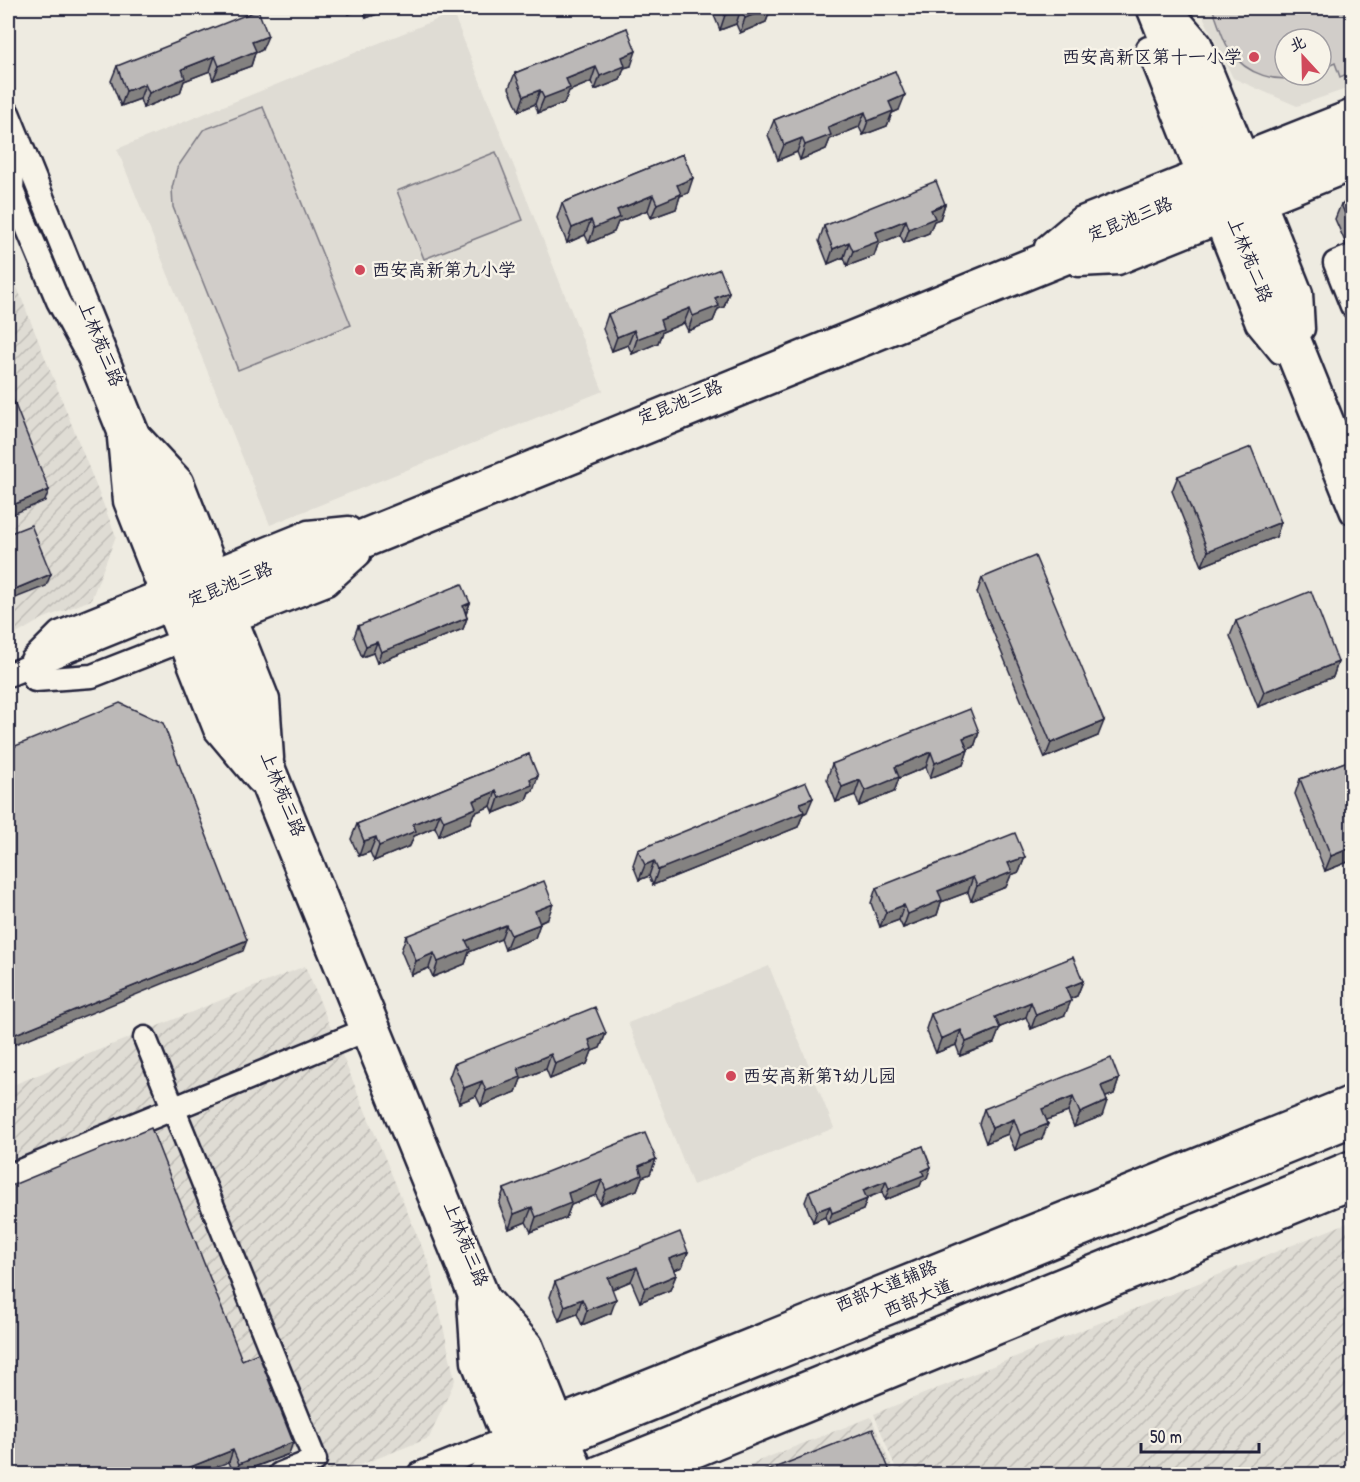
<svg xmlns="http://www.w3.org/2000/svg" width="1360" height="1482" viewBox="0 0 1360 1482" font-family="'Patrick Hand','LXGW WenKai TC',sans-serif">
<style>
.built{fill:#dfdcd4;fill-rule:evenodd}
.industrial{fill:url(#industrial-furrows)}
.pitch{fill:#d1cdc9;stroke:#7a7882;stroke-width:1.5}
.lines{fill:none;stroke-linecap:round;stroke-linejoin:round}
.minor-casing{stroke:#22223b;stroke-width:27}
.major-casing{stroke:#22223b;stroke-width:33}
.minor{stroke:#f7f3e8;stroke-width:22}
.major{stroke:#f7f3e8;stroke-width:28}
.wall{fill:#a19e9d;stroke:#22223b;stroke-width:1.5}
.shaded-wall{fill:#838180;stroke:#22223b;stroke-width:1.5}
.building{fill:#bbb8b7;stroke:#22223b;stroke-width:1.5}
.poi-dot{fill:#d1495b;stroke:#f7f3e8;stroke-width:2}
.labels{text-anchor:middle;stroke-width:5;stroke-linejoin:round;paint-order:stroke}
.poi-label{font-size:18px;fill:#22223b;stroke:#f7f3e8;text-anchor:start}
.street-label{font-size:18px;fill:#22223b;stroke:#f7f3e8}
</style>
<defs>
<pattern id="industrial-furrows" width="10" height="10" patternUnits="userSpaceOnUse" patternTransform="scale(1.5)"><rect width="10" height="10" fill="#dfdcd4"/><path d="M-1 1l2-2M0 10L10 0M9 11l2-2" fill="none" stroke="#bfbcb7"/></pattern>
</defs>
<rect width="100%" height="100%" fill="#eeebe1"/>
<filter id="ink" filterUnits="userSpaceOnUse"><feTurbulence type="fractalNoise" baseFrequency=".0167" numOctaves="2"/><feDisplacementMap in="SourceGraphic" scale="12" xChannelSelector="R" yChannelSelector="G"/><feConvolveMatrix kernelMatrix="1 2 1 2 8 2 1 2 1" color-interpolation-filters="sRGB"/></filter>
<g filter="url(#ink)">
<g class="built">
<path d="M 1199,8 L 1352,8 L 1352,87 L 1297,106 L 1233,78 ZM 1285,39 L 1321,39 L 1321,75 L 1285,75 Z"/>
<polygon points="453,13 603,391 270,525 117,149"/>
<polygon points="769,966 834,1128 693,1185 628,1023"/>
</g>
<g class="industrial">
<polygon points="8,281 17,287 116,536 91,600 42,619 8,639"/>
<polygon points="305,966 429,1264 455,1380 429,1438 337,1474 8,1474 8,1087"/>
<polygon points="1352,1221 1352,1474 898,1474 874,1414"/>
<polygon points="871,1417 895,1474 725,1474"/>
</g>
<g class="pitch">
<path d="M 1212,8 L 1343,8 L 1352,30 L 1352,72 L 1340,77 L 1335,63 L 1321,69 L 1321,39 L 1285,39 L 1285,75 L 1304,75 C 1277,85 1246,74 1230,51 C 1222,39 1218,21 1212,8 Z"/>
<polygon points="263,107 351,325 238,370 173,207 172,188 177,168 203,130"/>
<polygon points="496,152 523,220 424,259 397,191"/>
</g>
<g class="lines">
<defs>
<g id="minor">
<polyline points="1148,8 1352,513"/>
<polyline points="1166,8 1352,470"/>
<polyline points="1176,15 1200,43 1245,153 1301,293 1303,329"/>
<polyline points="1148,48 1257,324 1280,352"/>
<polyline points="8,113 560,1474"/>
<polyline points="8,157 13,171 12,190 19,208 58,301 89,358 542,1474"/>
<polyline points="1046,247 1079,219 1352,111"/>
<polyline points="1352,256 1335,263 1352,306"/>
<polyline points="1078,265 1118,263 1352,169"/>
<polyline points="212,608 1352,147"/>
<polyline points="32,660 59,633 308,532 349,528"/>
<polyline points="8,675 1352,129"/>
<polyline points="35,680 92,676 327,584 359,555"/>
<polyline points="145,1038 315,1460 280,1474"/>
<polyline points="8,1176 376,1026"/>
<polyline points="419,1474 1352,1097"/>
<polyline points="651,1474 1352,1188"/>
</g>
<g id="major">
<polyline points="122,438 128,501 218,729 260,779"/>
<polyline points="139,439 179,482 265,700 269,758"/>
<polyline points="472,1303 476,1362 520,1474"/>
<polyline points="490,1303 528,1345 580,1474"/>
<polyline points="483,1474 1352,1122"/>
<polyline points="590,1474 1352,1165"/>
</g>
</defs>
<use href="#minor" class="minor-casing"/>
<use href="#major" class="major-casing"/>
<use href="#minor" class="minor"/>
<use href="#major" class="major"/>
</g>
<g class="wall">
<polygon points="346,8 394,8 366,18 363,9 349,14"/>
<polygon points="711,8 777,8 770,11 766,22 740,33 736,24 720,30"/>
<polygon points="627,28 631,66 624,68 620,80 595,90 591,82 569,91 564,103 538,113 535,104 519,111 509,88 515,73"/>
<polygon points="262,50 255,53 251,66 213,80 210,71 184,81 180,93 143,108 140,99 121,106 111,81 117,66"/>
<polygon points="895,71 899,110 892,113 887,126 863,135 859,127 830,139 826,149 800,160 797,152 778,160 768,135 774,120"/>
<polygon points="683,154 688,193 680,196 676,209 651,218 648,210 618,222 614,232 589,243 585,235 567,243 557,218 562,203"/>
<polygon points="1353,199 1353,243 1346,244 1335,219 1341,204"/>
<polygon points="945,204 940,219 934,221 929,233 904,243 900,235 878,244 874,256 847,266 844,257 828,264 819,241 824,226"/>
<polygon points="729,292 724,307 718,309 713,321 688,331 684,323 662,332 658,343 632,354 628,345 612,351 603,329 608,314"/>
<polygon points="1178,476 1281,522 1276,537 1202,566 1172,491"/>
<polygon points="982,578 1098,736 1045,758 977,593"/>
<polygon points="470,603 466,614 467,618 463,629 377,663 373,653 362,657 354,637 358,626"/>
<polygon points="1236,621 1338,662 1333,677 1258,707 1230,636"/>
<polygon points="979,732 974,747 968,749 963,765 930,778 926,767 899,778 894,792 859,806 855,795 836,802 827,779 832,764"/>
<polygon points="529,754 533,791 529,792 526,800 494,813 491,806 474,813 470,823 439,836 435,827 414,836 410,846 374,861 370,852 359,856 351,839 357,824"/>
<polygon points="1353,759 1353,860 1325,871 1295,794 1300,779"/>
<polygon points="807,812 803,814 798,827 653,885 649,876 639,880 633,865 638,850"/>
<polygon points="1025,857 1019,872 1011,875 1006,887 971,901 968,892 941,902 937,915 903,928 899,920 880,927 871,903 876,888"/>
<polygon points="548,918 540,922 535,938 505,950 501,939 469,952 465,964 433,977 429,968 411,975 401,951 406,936"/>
<polygon points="1083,981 1077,996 1070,999 1065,1015 1031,1029 1026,1017 1000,1027 994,1043 960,1056 956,1045 936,1053 926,1029 931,1014"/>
<polygon points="606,1033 600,1048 592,1051 587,1064 550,1079 546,1069 521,1079 516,1092 481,1106 476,1096 459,1103 449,1078 454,1064"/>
<polygon points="1119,1079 1114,1094 1106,1097 1102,1116 1074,1127 1068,1112 1046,1120 1042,1139 1015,1150 1008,1134 986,1143 979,1124 984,1109"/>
<polygon points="923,1146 927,1178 922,1181 920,1186 885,1200 882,1192 867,1198 863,1210 828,1224 825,1217 813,1222 805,1202 809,1191"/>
<polygon points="656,1159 650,1174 642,1177 637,1190 600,1204 596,1195 571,1205 566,1218 531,1232 526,1222 509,1229 499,1204 504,1189"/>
<polygon points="688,1252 682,1267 674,1270 676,1275 670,1290 640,1302 631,1281 612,1289 611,1313 582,1325 577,1314 559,1321 550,1297 555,1282"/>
<polygon points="242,1360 289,1454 237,1474 234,1474 229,1462"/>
</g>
<g class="shaded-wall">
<polygon points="352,8 363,8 363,9 349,14"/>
<polygon points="370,8 394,8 366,18"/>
<polygon points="765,8 777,8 770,11 766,22 740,33 745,18"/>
<polygon points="741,9 736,24 720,30 725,15"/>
<polygon points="268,36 262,50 255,53 251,66 213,80 219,66 252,42"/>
<polygon points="636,51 631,66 624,68 620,80 595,90 600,76 622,57"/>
<polygon points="215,56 210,71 184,81 180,93 143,108 149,93 182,69"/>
<polygon points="596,67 591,82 569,91 564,103 538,113 544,98 566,79"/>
<polygon points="145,84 140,99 121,106 126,91"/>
<polygon points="540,90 535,104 519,111 524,96"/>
<polygon points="905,95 899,110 892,113 887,126 863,135 868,121 889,102"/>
<polygon points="865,112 859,127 830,139 826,149 800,160 805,145 828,127"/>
<polygon points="802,138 797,152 778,160 784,145"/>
<polygon points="693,178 688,193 680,196 676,209 651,218 657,204 677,185"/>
<polygon points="653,195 648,210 618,222 614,232 589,243 594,228 617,210"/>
<polygon points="945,204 940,219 934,221 929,233 904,243 909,229 931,210"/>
<polygon points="591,220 585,235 567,243 572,228"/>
<polygon points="906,220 900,235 878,244 874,256 847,266 853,251 876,232"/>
<polygon points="1351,229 1353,229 1353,243 1346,244"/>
<polygon points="849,242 844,257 828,264 833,249"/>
<polygon points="729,292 724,307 718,309 713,321 688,331 693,316 715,298"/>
<polygon points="690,308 684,323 662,332 658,343 632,354 637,339 660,320"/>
<polygon points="634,330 628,345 612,351 617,337"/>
<polygon points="49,490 45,501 8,516 8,507"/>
<polygon points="1281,522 1276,537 1202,566 1208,551"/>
<polygon points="51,574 46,586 8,601 8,592"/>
<polygon points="470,603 466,614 463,606"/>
<polygon points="467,618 463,629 377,663 381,652"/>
<polygon points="377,642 373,653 362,657 366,646"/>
<polygon points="1338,662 1333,677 1258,707 1264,692"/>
<polygon points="1104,721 1098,736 1045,758 1051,743"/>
<polygon points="979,732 974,747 958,753 963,738"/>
<polygon points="968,750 963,765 930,778 935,763"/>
<polygon points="931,752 926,767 899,778 894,792 859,806 865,791 895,767"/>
<polygon points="538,776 533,791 529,792 526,800 494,813 499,798 530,779"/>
<polygon points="860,780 855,795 836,802 842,787"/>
<polygon points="496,791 491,806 474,813 470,823 439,836 444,821 473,801"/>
<polygon points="813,798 807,812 803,814 798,827 653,885 658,870 800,803"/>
<polygon points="440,813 435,827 414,836 410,846 374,861 379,846 413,824"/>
<polygon points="376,837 370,852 359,856 364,841"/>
<polygon points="1353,847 1353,860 1325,871 1331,856"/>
<polygon points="1025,857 1019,872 1011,875 1006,887 971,901 977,886 1008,863"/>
<polygon points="654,861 649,876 639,880 645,865"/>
<polygon points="973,877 968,892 941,902 937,915 903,928 908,914 938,891"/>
<polygon points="553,904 548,918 530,926 535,911"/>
<polygon points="904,905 899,920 880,927 886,912"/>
<polygon points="540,924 535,938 505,950 511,935"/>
<polygon points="506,925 501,939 469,952 465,964 433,977 438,962 466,941"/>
<polygon points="247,940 243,951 8,1047 8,1037"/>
<polygon points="434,953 429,968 411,975 416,961"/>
<polygon points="1083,981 1077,996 1060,1003 1066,988"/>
<polygon points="1071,1001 1065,1015 1031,1029 1036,1015"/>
<polygon points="1031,1002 1026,1017 990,1031 995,1017"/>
<polygon points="1000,1028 994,1043 960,1056 966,1042"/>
<polygon points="961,1030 956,1045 936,1053 941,1039"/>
<polygon points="606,1033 600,1048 592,1051 587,1064 550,1079 555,1064 589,1040"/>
<polygon points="551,1054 546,1069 521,1079 516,1092 481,1106 486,1091 518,1068"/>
<polygon points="1119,1079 1114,1094 1096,1101 1101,1086"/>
<polygon points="482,1081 476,1096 459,1103 464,1088"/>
<polygon points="1073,1097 1068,1112 1037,1124 1042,1109"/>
<polygon points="1107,1101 1102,1116 1074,1127 1080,1113"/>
<polygon points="1014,1119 1008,1134 986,1143 992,1128"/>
<polygon points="1048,1124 1042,1139 1015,1150 1020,1135"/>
<polygon points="656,1159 650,1174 642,1177 637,1190 600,1204 606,1190 639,1166"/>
<polygon points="931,1167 927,1178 922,1181 920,1186 885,1200 889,1189 922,1171"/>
<polygon points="602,1180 596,1195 571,1205 566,1218 531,1232 536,1217 568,1193"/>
<polygon points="886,1181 882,1192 859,1201 863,1190"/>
<polygon points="867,1199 863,1210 828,1224 832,1213"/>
<polygon points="830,1206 825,1217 813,1222 817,1211"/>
<polygon points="532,1207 526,1222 509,1229 514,1214"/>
<polygon points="688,1252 682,1267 664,1274 669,1259"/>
<polygon points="637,1267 631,1281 603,1293 608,1278"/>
<polygon points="676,1275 670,1290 640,1302 645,1288"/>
<polygon points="582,1299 577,1314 559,1321 565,1306"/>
<polygon points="616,1299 611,1313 582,1325 587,1310"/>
<polygon points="293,1442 289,1454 235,1474 239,1464"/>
<polygon points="233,1450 229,1462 197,1474 173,1474"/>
</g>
<g class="building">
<polygon points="722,8 771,8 745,18 741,9 725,15"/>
<polygon points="258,10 268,36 252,42 256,51 219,66 215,56 182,69 185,78 149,93 145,84 126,91 117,66"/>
<polygon points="627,28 636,51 622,57 625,66 600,76 596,67 566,79 570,88 544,98 540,90 524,96 515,73"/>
<polygon points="895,71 905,95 889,102 893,111 868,121 865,112 828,127 831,135 805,145 802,138 784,145 774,120"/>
<polygon points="683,154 693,178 677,185 681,194 657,204 653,195 617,210 620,217 594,228 591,220 572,228 562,203"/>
<polygon points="936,181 945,204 931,210 935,218 909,229 906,220 876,232 879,241 853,251 849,242 833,249 824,226"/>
<polygon points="1353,199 1353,229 1351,229 1341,204"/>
<polygon points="720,269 729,292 715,298 719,306 693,316 690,308 660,320 663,329 637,339 634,330 617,337 608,314"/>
<polygon points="8,387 49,490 8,507"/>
<polygon points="1251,447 1281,522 1208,551 1178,476"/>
<polygon points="31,525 51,574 8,592 8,534"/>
<polygon points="1035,556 1104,721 1051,743 982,578"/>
<polygon points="462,584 470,603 463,606 467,618 381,652 377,642 366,646 358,626"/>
<polygon points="1311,591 1338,662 1264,692 1236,621"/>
<polygon points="120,703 163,723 247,940 8,1037 8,749"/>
<polygon points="970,709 979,732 963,738 968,750 935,763 931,752 895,767 899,777 865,791 860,780 842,787 832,764"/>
<polygon points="529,754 538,776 530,779 532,785 499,798 496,791 473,801 476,808 444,821 440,813 413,824 416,831 379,846 376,837 364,841 357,824"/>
<polygon points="1353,759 1353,847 1331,856 1300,779"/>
<polygon points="806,782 813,798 800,803 804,812 658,870 654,861 645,865 638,850"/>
<polygon points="1015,833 1025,857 1008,863 1012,872 977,886 973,877 938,891 942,900 908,914 904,905 886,912 876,888"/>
<polygon points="544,881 553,904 535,911 540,924 511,935 506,925 466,941 470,949 438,962 434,953 416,961 406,936"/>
<polygon points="1073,957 1083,981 1066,988 1071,1001 1036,1015 1031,1002 995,1017 1000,1028 966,1042 961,1030 941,1039 931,1014"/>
<polygon points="595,1007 606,1033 589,1040 592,1049 555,1064 551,1054 518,1068 521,1077 486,1091 482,1081 464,1088 454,1064"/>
<polygon points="1111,1058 1119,1079 1101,1086 1107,1101 1080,1113 1073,1097 1042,1109 1048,1124 1020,1135 1014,1119 992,1128 984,1109"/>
<polygon points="151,1128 242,1360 258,1353 293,1442 239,1464 233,1450 173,1474 8,1474 8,1187"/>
<polygon points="645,1133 656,1159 639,1166 642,1175 606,1190 602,1180 568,1193 571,1203 536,1217 532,1207 514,1214 504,1189"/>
<polygon points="923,1146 931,1167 922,1171 924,1175 889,1189 886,1181 863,1190 867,1199 832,1213 830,1206 817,1211 809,1191"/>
<polygon points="680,1232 688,1252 669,1259 676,1275 645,1288 637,1267 608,1278 616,1299 587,1310 582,1299 565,1306 555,1282"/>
<polygon points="873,1429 891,1474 759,1474"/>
</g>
</g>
<g class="poi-dot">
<circle cx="1254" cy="57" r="6"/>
<circle cx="360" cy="270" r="6"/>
<circle cx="731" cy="1076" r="6"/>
</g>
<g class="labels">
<g class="poi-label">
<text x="1242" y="63" text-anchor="end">西安高新区第十一小学</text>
<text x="372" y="276">西安高新第九小学</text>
<text x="743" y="1082">西安高新第7幼儿园</text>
</g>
<g class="street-label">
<text transform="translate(1130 219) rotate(-22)" y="6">定昆池三路</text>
<text transform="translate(1250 260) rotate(68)" y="6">上林苑二路</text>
<text transform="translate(101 344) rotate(68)" y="6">上林苑三路</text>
<text transform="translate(680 402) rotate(-22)" y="6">定昆池三路</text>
<text transform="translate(230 584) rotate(-22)" y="6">定昆池三路</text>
<text transform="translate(283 794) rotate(68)" y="6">上林苑三路</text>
<text transform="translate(466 1244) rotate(68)" y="6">上林苑三路</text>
<text transform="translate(886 1286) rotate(-22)" y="6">西部大道辅路</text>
<text transform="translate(918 1298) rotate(-22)" y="6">西部大道</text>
</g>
</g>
<rect width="1360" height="1482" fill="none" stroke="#f7f3e8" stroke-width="30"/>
<rect x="15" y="15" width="1330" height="1452" fill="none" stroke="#22223b" stroke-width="2" filter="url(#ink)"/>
<g transform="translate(1303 57) rotate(338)"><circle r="28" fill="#f7f3e8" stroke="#a29fa3" stroke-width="1.5"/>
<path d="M0-4.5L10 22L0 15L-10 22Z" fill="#d1495b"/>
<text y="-9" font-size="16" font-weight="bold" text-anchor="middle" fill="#22223b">北</text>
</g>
<path d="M1141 1443v9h118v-9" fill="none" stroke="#22223b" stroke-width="3"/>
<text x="1150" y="1443" font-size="18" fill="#22223b" stroke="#f7f3e8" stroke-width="4.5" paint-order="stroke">50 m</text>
</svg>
